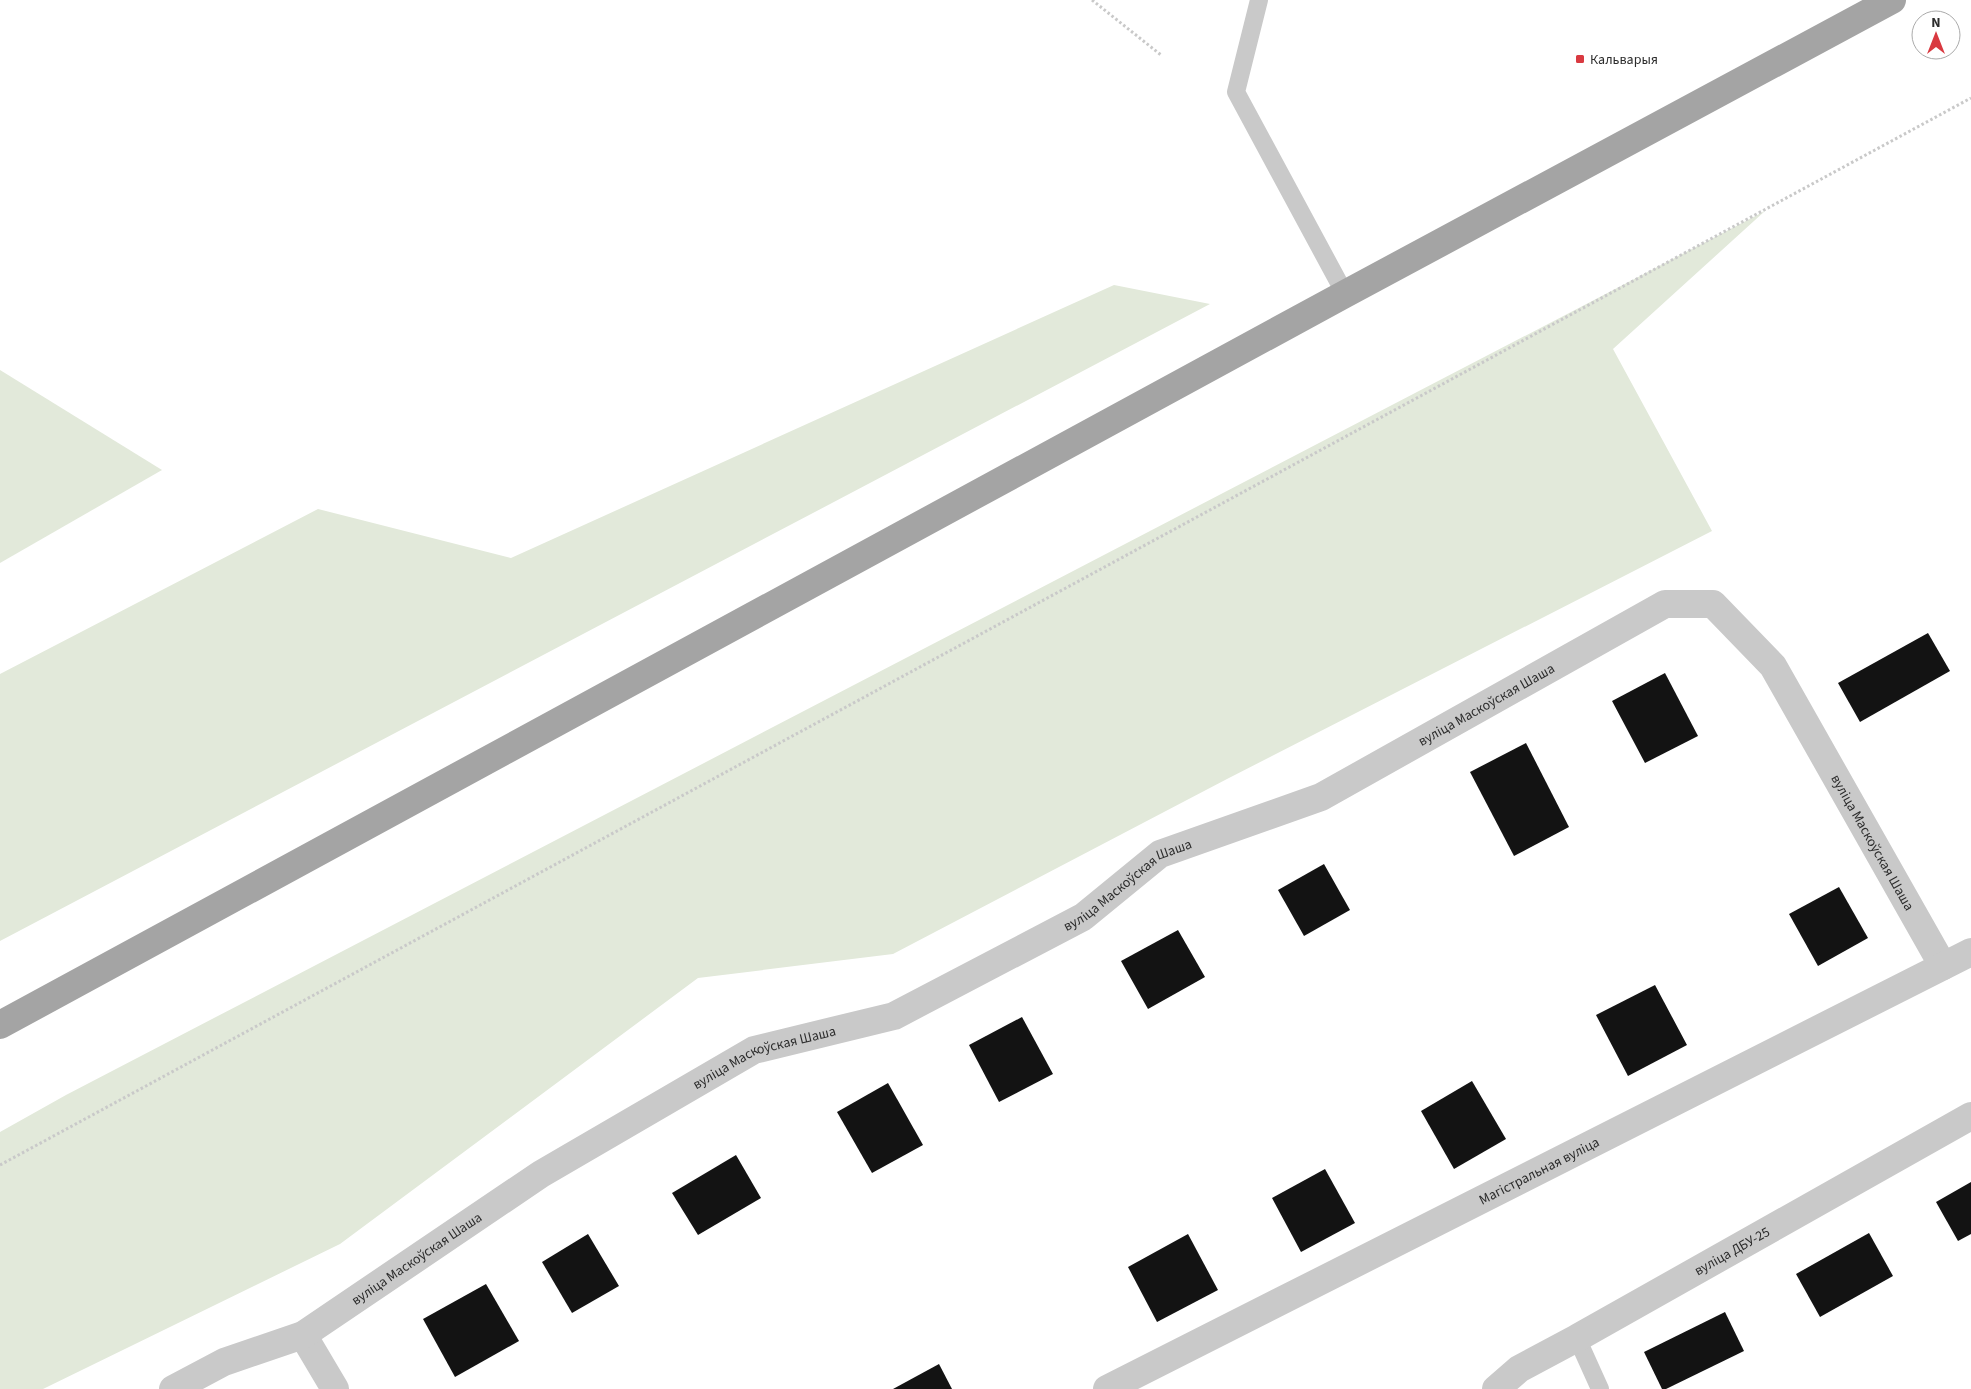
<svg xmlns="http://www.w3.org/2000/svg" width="1971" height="1389" viewBox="0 0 1971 1389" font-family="'Source Sans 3',sans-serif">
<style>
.green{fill:#e2e9da}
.building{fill:#131313}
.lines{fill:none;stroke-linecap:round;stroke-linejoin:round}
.path{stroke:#c9c9c9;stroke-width:3;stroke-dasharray:2.5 2.5;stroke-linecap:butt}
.lane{stroke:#c9c9c9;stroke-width:18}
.street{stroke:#c9c9c9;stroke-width:28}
.primary{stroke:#a4a4a4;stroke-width:28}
.poi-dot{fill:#d93940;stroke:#fff;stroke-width:2}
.labels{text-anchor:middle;stroke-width:5;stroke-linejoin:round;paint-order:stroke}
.poi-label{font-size:14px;fill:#2c2c2c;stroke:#fff;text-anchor:start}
.street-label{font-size:14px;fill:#2c2c2c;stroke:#fff}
</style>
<rect width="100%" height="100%" fill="#fff"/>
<g class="green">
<polygon points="1765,211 1613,349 1712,531 1227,779 893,954 698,978 340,1244 43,1389 0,1389 0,1132 66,1095"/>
<polygon points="1114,285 1210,304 0,941 0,674 318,509 511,558"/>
<polygon points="0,370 162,470 0,563"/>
</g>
<g class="building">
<polygon points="1928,633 1950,671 1860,722 1838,683"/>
<polygon points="1665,673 1698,736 1645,763 1612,701"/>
<polygon points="1526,743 1569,827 1514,856 1470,772"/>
<polygon points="1324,864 1350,910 1304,936 1278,890"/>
<polygon points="1839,887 1868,938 1818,966 1789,914"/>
<polygon points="1178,930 1205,977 1148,1009 1121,961"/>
<polygon points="1655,985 1687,1045 1628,1076 1596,1015"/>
<polygon points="1022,1017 1053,1074 999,1102 969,1045"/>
<polygon points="1472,1081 1506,1139 1454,1169 1421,1111"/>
<polygon points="888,1083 923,1145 872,1173 837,1112"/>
<polygon points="736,1155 761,1198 698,1235 672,1193"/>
<polygon points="1325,1169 1355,1223 1301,1252 1272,1198"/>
<polygon points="1971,1182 1971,1234 1958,1241 1936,1202"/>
<polygon points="1869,1233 1893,1276 1820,1317 1796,1274"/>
<polygon points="588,1234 619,1286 572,1313 542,1262"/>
<polygon points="1188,1234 1218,1290 1157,1322 1128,1267"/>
<polygon points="486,1284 519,1341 455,1377 423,1319"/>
<polygon points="1725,1312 1744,1351 1666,1389 1662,1389 1644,1352"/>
<polygon points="939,1364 952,1389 893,1389"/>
</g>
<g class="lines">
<g class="path">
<polyline points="1092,0 1161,55"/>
<polyline points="0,1165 1971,98"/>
</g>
<g class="lane">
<polyline points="1259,0 1236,92 1345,294"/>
<polyline points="1577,1338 1600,1389"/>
</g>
<g class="street">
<polyline points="303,1335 335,1389"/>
<path id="s1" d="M 173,1389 L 224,1362 L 303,1335 L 541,1174 L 754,1050 L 894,1016 L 1083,917 L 1160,854 L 1321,797 L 1665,604 L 1713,604 L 1773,666 L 1943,966"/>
<path id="s2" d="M 1107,1389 L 1971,952"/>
<path id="s3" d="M 1496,1389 L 1519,1369 L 1577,1338 L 1971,1116"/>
</g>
<polyline class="primary" points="0,1025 1345,294 1892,0"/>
</g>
<rect class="poi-dot" x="1575" y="54" width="10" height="10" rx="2.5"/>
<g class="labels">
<g class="poi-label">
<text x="1590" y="64">Кальварыя</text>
</g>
<g class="street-label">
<text dy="5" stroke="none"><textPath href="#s1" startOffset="1492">вуліца Маскоўская Шаша</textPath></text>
<text dy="5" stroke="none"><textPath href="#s1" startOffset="2034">вуліца Маскоўская Шаша</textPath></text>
<text dy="5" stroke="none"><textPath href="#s1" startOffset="1088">вуліца Маскоўская Шаша</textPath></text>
<text dy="5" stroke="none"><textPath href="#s1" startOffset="682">вуліца Маскоўская Шаша</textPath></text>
<text dy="5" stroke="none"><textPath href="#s2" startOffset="484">Магістральная вуліца</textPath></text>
<text dy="5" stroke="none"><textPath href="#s3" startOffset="274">вуліца ДБУ-25</textPath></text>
<text dy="5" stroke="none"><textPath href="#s1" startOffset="278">вуліца Маскоўская Шаша</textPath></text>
</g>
</g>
<g transform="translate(1936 35)"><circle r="24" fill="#ffffff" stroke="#ababab"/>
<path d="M0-4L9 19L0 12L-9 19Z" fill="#d93940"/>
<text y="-8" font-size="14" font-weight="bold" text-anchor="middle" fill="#2c2c2c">N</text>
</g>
</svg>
